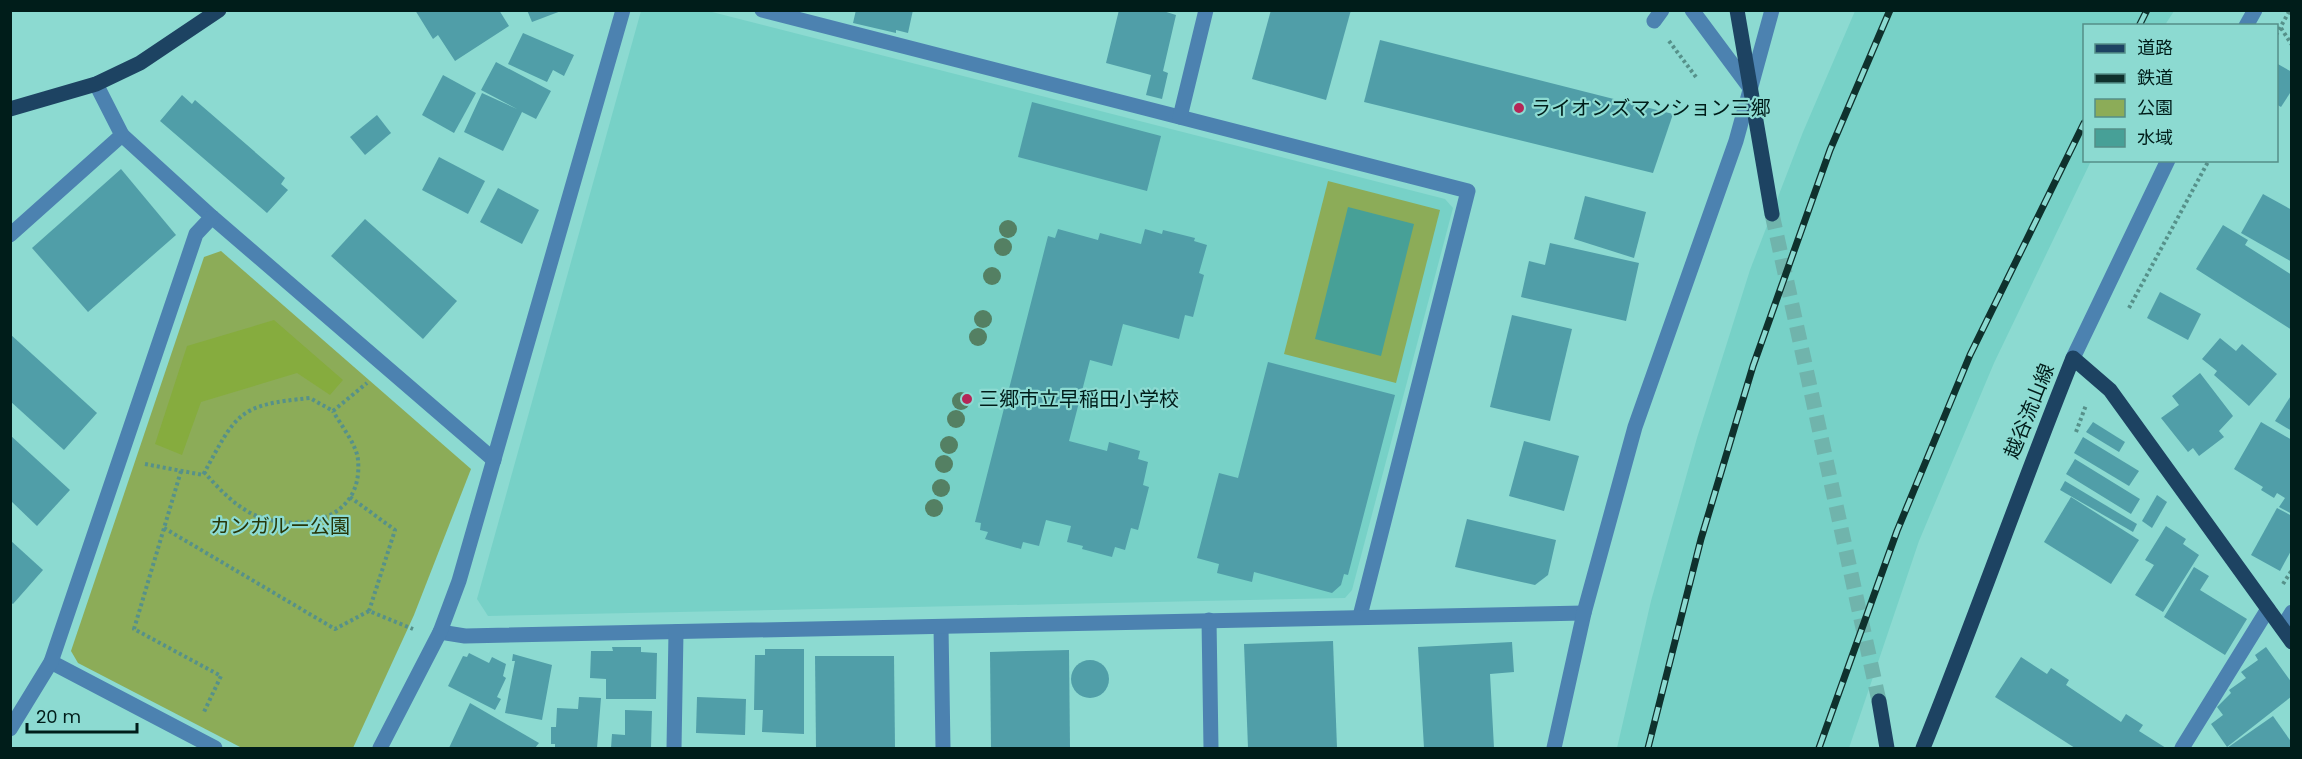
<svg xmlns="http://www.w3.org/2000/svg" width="2302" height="759" viewBox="0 0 2302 759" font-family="Poppins,'Noto Sans JP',sans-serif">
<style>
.built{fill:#77d1c7}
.green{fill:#8cac58}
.forest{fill:#86ac3e}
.water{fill:#47a097}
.building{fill:#509ea8}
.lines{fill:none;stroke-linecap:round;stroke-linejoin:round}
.primary-tunnel{stroke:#70b4ac;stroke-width:15;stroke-dasharray:15 8;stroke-linecap:butt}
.path{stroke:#56918a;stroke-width:4;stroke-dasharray:3 3;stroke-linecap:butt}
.pedestrian{stroke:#4c82b0;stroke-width:15}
.minor{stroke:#4c82b0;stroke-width:15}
.tertiary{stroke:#4c82b0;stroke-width:15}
.primary{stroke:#1d4362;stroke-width:15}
.rail-casing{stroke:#0f312d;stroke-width:7}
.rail{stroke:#8cdad1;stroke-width:4.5;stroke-dasharray:14;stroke-linecap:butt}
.tree{fill:#548063}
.poi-dot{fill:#b52657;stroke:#8cdad1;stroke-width:2}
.labels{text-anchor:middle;stroke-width:4.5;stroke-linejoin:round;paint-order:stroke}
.poi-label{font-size:20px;fill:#001d1a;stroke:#8cdad1;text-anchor:start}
.street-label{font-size:20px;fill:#001d1a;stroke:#8cdad1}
.park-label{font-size:20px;fill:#273609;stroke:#8cdad1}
</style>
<rect width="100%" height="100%" fill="#8cdad1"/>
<g class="built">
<polygon points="641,11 708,11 1445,199 1453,208 1352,590 1345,598 488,616 477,599"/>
<polygon points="1855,11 2174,11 2165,25 2084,26 2084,160 2091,161 1994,363 1919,541 1849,748 1617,748 1651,601 1697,438 1750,270 1803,132"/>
</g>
<g class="green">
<polygon points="1328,181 1440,210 1396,383 1284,354"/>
<polygon points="221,251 471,469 414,615 353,748 242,748 78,663 71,651 204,257"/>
</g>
<polygon class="forest" points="274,320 343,380 330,395 297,373 201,402 182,455 155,444 187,346"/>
<polygon class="water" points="1348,207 1414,224 1381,356 1315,339"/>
<g class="building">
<polygon points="415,10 499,10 509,26 455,61 438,35 433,39"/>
<polygon points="527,10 560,10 561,11 532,22"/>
<polygon points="856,10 913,10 908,33 896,30 896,33 853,23"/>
<polygon points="1119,10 1160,10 1176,15 1163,71 1168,73 1162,99 1146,95 1151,75 1106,63"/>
<polygon points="1271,10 1351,10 1326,100 1252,79"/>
<polygon points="523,33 574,55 564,76 553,70 547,82 508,64"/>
<polygon points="1380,40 1673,114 1653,173 1364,102"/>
<polygon points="496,62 551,91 536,119 522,112 503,151 464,132 482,93 517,109 481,90"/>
<polygon points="2276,63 2292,72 2292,90 2281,107 2276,104"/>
<polygon points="443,75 476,93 454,133 422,115"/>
<polygon points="182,95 192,104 195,100 285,178 281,184 288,190 267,213 160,121"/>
<polygon points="1032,102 1161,136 1147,191 1018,157"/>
<polygon points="377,115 391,133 365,155 350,137"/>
<polygon points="439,157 485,181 468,214 422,190"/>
<polygon points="121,169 176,235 88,312 32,248"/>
<polygon points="498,188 539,210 522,244 480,222"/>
<polygon points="2263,194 2292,210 2292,262 2241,233"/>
<polygon points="1585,196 1646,212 1634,258 1574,239"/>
<polygon points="365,219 457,301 423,339 331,256"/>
<polygon points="2223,225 2248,240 2245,245 2292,275 2292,330 2196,269"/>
<polygon points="1058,229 1098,240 1100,233 1141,244 1145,229 1162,234 1163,230 1195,238 1194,241 1207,245 1199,273 1204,275 1193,317 1185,315 1179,339 1123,324 1112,366 1090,360 1069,441 1107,451 1109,442 1140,451 1138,459 1148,462 1143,485 1149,487 1138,530 1131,528 1125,550 1115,547 1112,557 1082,549 1083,546 1067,542 1071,526 1046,520 1039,546 1023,542 1021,549 985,539 988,532 980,530 981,523 975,522 1048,236 1055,238"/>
<polygon points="1550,243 1639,263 1626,321 1521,297 1529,261 1545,265"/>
<polygon points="2160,292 2201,314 2188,340 2147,318"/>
<polygon points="1512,315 1572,329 1550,421 1490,407"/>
<polygon points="10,334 97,413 64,450 10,401"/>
<polygon points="2220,338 2236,351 2242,344 2277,374 2249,406 2214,375 2217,371 2202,359"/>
<polygon points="1268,362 1395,395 1348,575 1344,574 1341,585 1332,593 1254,572 1252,582 1217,573 1219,564 1197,558 1219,473 1238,478"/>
<polygon points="2200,373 2233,416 2219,431 2224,437 2199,456 2193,448 2188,452 2161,418 2179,405 2172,396"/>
<polygon points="2292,394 2292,431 2275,421"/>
<polygon points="2093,422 2125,442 2119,452 2086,432"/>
<polygon points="2261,422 2292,440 2292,514 2279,507 2285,498 2277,493 2274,498 2261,490 2263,487 2234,469"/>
<polygon points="10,435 70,490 37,526 10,500"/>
<polygon points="2083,437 2139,471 2129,486 2074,453"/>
<polygon points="1524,441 1579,456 1564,511 1509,496"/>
<polygon points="2075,459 2140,499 2131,514 2066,474"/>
<polygon points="2065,481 2137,524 2133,532 2060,490"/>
<polygon points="2157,495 2167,502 2152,528 2142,521"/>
<polygon points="2071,497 2139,540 2111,584 2044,542"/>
<polygon points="2277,508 2292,516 2292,549 2280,571 2251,555"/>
<polygon points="1467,519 1556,540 1548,575 1535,585 1455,567"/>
<polygon points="2166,526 2186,539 2183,544 2199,555 2163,612 2135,595 2154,565 2145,560"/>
<polygon points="10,540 43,570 13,604 10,602"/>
<polygon points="2194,567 2209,576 2200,590 2247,619 2225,655 2164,617"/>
<polygon points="1333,641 1337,748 1248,748 1244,644"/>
<polygon points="1512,642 1514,672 1490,674 1494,748 1424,748 1418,647"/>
<polygon points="612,647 641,647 641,652 657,653 656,699 606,699 606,679 590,678 591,651 613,651"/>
<polygon points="2266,647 2292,683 2292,696 2227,747 2211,724 2223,715 2217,707 2231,693 2229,690 2246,678 2241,672 2258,660 2255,655"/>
<polygon points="765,649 804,649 804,734 762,732 763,710 754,710 755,655 765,655"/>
<polygon points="1069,650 1070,748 991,748 990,652"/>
<polygon points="469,653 489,663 492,657 506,664 503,676 506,678 497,697 501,699 495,710 448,686 463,656 467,657"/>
<polygon points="513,654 552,665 542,720 505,713 515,661 512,661"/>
<polygon points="815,656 894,656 895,748 816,748"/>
<polygon points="2021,657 2047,674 2051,668 2069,680 2066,685 2121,722 2126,714 2143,725 2139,731 2166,748 2075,748 1995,697"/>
<circle cx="1090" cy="679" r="19"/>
<polygon points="579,697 601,698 597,748 555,748 555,744 551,744 551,727 556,727 557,708 578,709"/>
<polygon points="697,697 746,699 745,735 696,733"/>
<polygon points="470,703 539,743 535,748 449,748"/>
<polygon points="625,710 652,711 651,748 611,748 612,734 625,735"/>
<polygon points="2273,716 2292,743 2292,748 2227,748"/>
</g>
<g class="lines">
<polyline class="primary-tunnel" points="1772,214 1879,701"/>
<g class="path">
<polyline points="2281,28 2292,45"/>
<polyline points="2276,35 2290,10"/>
<polyline points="1669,41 1696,77"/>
<polyline points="2129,308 2209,160"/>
<polyline points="2076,432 2086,405"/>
<path d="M 145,464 L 203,475 C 237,413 237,405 310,398 L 333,411 L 367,383"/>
<polyline points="181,471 134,629 221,676 203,714"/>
<path d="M 204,472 C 220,490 241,513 266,519 C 311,531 363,515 358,460 C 357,445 340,424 333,411"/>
<polyline points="350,497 395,530 369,611"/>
<polyline points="164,528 335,629 369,611 413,629"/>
<polyline points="2283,584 2292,570"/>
</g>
<g class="pedestrian">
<polyline points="1654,21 1662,10"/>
<polyline points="2182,748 2268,609"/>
</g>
<g class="minor">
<polyline points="762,10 1468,191 1360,616"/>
<polyline points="1692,10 1750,88"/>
<polyline points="1180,117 1206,10"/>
<polyline points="122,135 212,217 494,460"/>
<polyline points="10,235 122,135 96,84"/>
<polyline points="1209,620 1211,748"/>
<polyline points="941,627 943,748"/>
<polyline points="2282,628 2292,612"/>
<polyline points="440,632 465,636 1584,613"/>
<polyline points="51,662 215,748"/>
<polyline points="10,729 51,662 196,234 212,217"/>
<polyline points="380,748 440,632 459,581 623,10"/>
<polyline points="674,748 676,632"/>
</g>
<g class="tertiary">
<polyline points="2246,26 2255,10"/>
<polyline points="2073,358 2168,160"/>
<polyline points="1554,748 1584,613 1635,427 1736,141 1772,10"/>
</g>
<g class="primary">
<polyline points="1737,10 1772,214"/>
<polyline points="10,109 96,84 140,63 219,10"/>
<polyline points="1879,701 1887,748"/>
<path d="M 1923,748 C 1975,619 2021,487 2073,358 L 2110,390 L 2292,642"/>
</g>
<defs>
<g id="rail">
<polyline points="2139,26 2147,10"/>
<polyline points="1648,748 1701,539 1753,366 1830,150 1890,10"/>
<polyline points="1819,748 1897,531 1970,355 2084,123"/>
</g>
</defs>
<use href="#rail" class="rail-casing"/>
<use href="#rail" class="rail"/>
</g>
<g class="tree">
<circle cx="1008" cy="229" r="9"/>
<circle cx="1003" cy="247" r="9"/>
<circle cx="992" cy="276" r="9"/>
<circle cx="983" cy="319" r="9"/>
<circle cx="978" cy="337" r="9"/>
<circle cx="961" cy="401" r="9"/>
<circle cx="956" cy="419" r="9"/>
<circle cx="949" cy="445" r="9"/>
<circle cx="944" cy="464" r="9"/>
<circle cx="941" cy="488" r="9"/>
<circle cx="934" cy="508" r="9"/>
</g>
<g class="poi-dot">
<circle cx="1519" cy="108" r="6"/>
<circle cx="967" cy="399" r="6"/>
</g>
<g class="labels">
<g class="poi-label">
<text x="1531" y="115">ライオンズマンション三郷</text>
<text x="979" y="406">三郷市立早稲田小学校</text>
</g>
<g class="street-label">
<text transform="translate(2029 411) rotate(-68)" y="7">越谷流山線</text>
</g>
<g class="park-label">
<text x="280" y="533">カンガルー公園</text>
</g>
</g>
<rect width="2302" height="759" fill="none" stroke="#001d1a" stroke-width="24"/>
<rect x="2083" y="24" width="195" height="138" fill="#8cdad1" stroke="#548e88" stroke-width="1.5"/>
<rect x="2095" y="44" width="30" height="9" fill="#1d4362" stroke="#548e88" stroke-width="1.5"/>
<text x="2137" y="54" font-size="18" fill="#001d1a">道路</text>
<rect x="2095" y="74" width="30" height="9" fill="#0f312d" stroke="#548e88" stroke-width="1.5"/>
<text x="2137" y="84" font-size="18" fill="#001d1a">鉄道</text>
<rect x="2095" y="99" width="30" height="18" fill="#8cac58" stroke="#548e88" stroke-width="1.5"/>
<text x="2137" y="114" font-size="18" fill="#001d1a">公園</text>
<rect x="2095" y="129" width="30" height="18" fill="#47a097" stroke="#548e88" stroke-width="1.5"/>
<text x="2137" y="144" font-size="18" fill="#001d1a">水域</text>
<path d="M27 723v9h110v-9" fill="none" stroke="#001d1a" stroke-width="3"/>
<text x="36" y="723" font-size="18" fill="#001d1a" stroke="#8cdad1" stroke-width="4.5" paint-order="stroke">20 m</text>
</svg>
